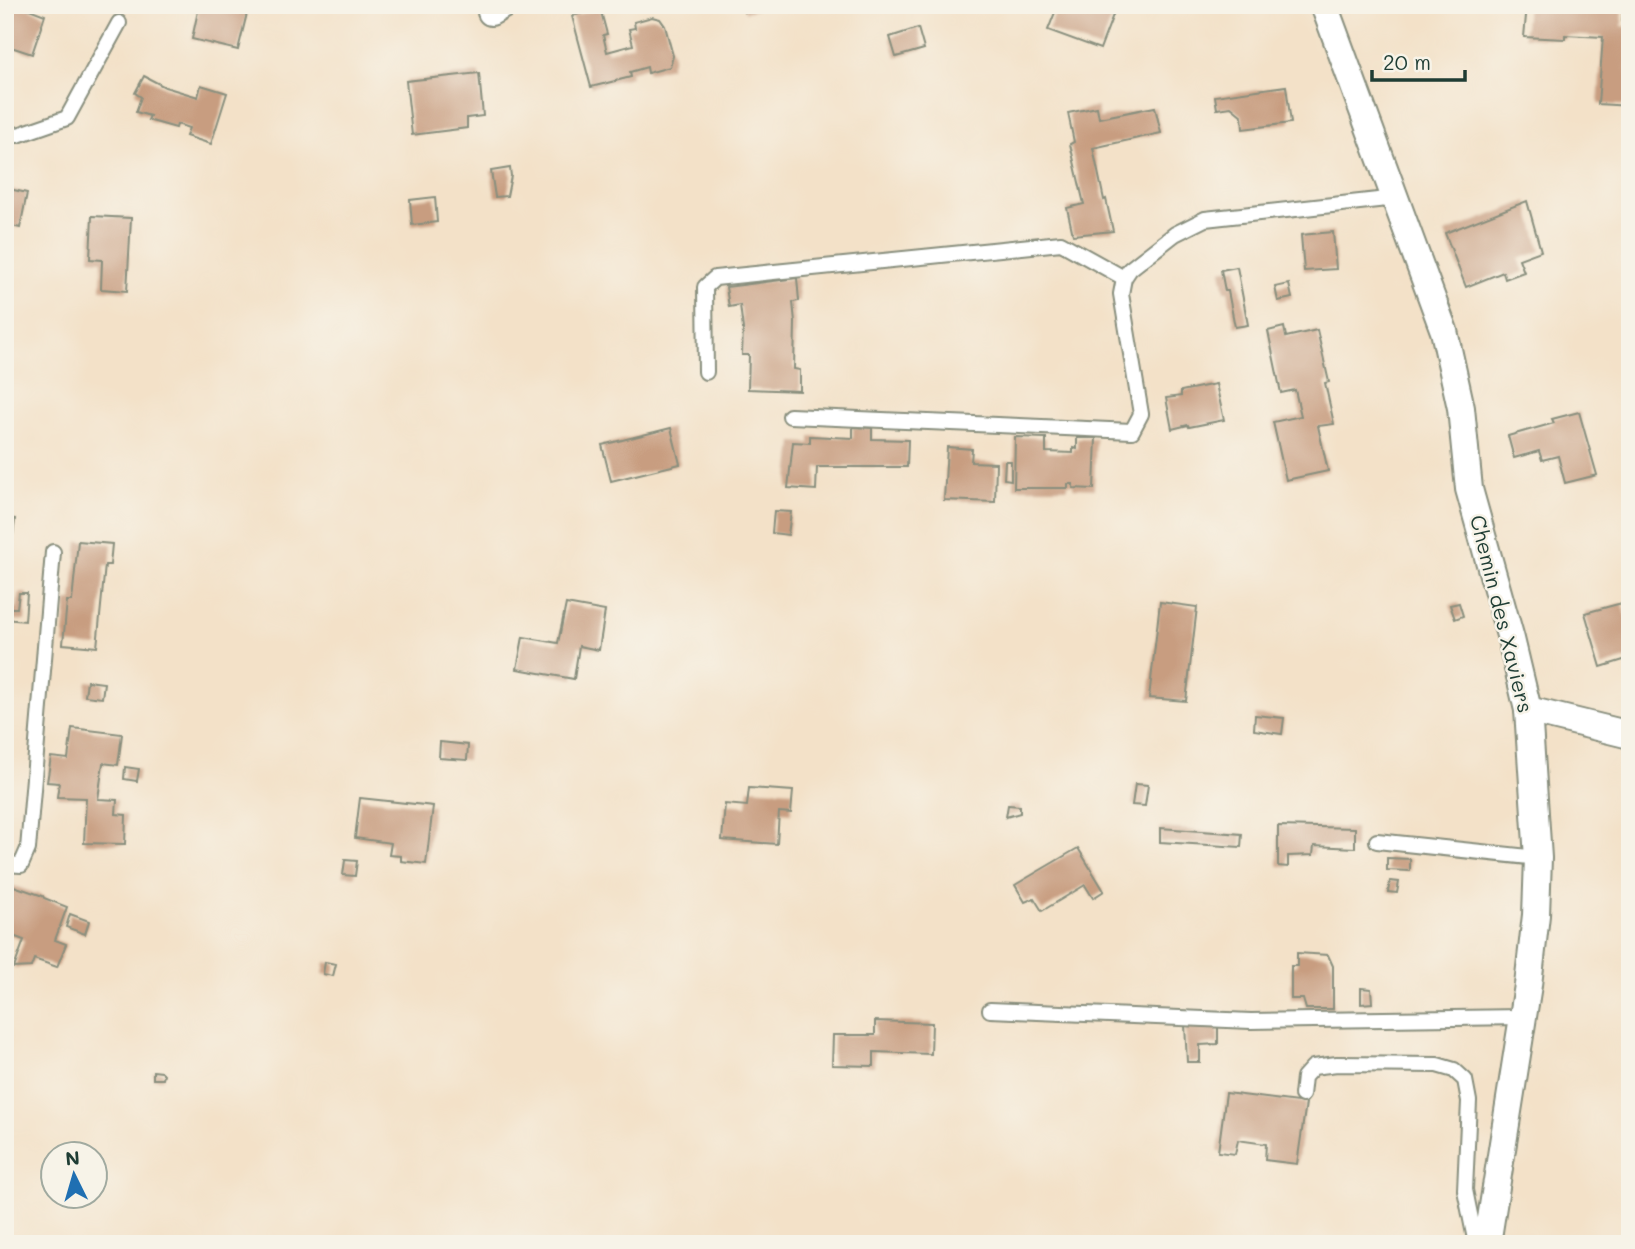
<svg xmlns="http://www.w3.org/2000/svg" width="1635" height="1249" viewBox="0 0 1635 1249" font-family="Mali,sans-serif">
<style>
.building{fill:#c89d80}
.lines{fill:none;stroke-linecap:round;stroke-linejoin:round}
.lane-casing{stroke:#898f7e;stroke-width:18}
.street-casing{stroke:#898f7e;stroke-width:30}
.lane{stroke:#fff;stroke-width:14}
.street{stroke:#fff;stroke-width:26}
.labels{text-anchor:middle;stroke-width:5;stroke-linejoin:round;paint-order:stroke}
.street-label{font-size:21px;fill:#1f3d34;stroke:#f7f3e8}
</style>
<rect width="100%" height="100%" fill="#f7f3e8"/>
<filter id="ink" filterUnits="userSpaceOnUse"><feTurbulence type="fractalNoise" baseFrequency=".0143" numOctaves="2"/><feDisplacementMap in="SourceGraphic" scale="14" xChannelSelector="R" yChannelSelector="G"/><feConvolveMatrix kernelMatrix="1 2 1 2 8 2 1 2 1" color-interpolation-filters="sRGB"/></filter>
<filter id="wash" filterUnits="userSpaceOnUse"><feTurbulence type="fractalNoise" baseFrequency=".00686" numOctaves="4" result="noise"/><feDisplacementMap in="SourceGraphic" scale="28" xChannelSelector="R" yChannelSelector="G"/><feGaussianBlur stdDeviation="1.57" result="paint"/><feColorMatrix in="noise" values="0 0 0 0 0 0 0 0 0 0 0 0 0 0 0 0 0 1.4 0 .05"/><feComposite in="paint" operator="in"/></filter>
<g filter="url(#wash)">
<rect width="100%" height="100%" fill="#f3e1c8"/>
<g id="blocks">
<g class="building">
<polygon points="5,5 19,5 45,15 32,54 5,45"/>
<polygon points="176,5 249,5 238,50 192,39 198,11"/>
<polygon points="743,5 771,5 771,6 745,12"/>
<polygon points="1058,5 1115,5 1116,7 1100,49 1048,30"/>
<polygon points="1527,5 1580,5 1623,8 1622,26 1630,27 1630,106 1598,104 1603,37 1565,35 1565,39 1524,37"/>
<polygon points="600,8 607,34 603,35 607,52 633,45 629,29 635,28 634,22 652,17 660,19 665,26 673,56 670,67 648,73 647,67 630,72 631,77 591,87 572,16"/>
<polygon points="918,28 924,49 896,57 890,37"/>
<polygon points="479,73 483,116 467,118 467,128 412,135 406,81"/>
<polygon points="144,76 165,87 198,97 201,85 227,93 211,144 186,136 189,128 177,124 176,128 148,120 150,116 136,112 141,97 135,93"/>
<polygon points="1286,86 1291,123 1243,129 1242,116 1231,107 1217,109 1215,96"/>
<polygon points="1097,107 1099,118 1155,107 1161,133 1093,148 1104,200 1106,199 1113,231 1073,235 1067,208 1084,204 1070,144 1074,142 1068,113"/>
<polygon points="510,168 511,176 507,196 495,197 491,171"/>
<polygon points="5,188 27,193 20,228 5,224"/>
<polygon points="435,197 437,222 412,225 410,200"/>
<polygon points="1527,201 1541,251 1519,259 1524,272 1505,279 1503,272 1466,287 1445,233"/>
<polygon points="92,216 131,218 127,291 101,289 102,260 90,259"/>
<polygon points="1333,232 1336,269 1304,271 1301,235"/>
<polygon points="1237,267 1248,325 1235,327 1228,291 1225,291 1221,270"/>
<polygon points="797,278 799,301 793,302 795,322 794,369 800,370 800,391 748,389 749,355 742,355 743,329 740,305 729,307 726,287"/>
<polygon points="1289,284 1292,298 1278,301 1275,287"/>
<polygon points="1284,327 1286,337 1317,330 1329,382 1325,383 1334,424 1318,426 1328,471 1286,480 1273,422 1301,416 1295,390 1281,393 1268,331"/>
<polygon points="1216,384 1224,420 1189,427 1188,425 1172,429 1166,398 1181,396 1181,391"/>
<polygon points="1579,412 1597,475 1565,483 1558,456 1542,460 1539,451 1514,458 1508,436 1554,423 1552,419"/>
<polygon points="853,427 872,428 872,439 908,440 907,467 817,467 816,490 788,488 793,442 810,443 810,436 853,438"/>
<polygon points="671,428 680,464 611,481 602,445"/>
<polygon points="1015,437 1046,438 1046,452 1073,453 1073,448 1077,449 1077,438 1096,438 1094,489 1073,488 1073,484 1068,484 1068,488 1014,488"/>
<polygon points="947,447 972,449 971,462 996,463 995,502 944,500"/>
<polygon points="1005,461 1011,461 1011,480 1004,479"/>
<polygon points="774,511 791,512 788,535 772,533"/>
<polygon points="5,518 15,519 7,587 5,587"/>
<polygon points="78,541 112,544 110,565 105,565 97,647 63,644 67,601 72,601"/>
<polygon points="19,593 27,593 25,621 5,619 6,608 17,608"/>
<polygon points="1160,602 1197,607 1186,701 1149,698"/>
<polygon points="1459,603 1463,616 1455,619 1450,605"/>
<polygon points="1622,603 1630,627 1630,658 1601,667 1585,613"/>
<polygon points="566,604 605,611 599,650 579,646 574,679 517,669 523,637 558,643"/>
<polygon points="87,681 104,683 102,698 85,696"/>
<polygon points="1255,715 1284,718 1282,734 1254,730"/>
<polygon points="72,728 122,734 118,765 103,763 98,799 117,800 116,814 126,815 125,844 84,843 86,798 57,797 59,783 47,782 51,757 68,759"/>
<polygon points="440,742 468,745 467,760 439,758"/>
<polygon points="125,767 139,769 137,781 124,779"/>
<polygon points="1135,784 1148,785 1145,806 1132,805"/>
<polygon points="749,788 793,791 791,813 779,812 777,844 722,840 725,804 747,806"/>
<polygon points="360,798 433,806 426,864 401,861 401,856 389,855 391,843 355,838"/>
<polygon points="1008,805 1020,806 1020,813 1006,817"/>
<polygon points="1278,826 1355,828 1355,848 1314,846 1313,855 1288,856 1288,867 1278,866"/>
<polygon points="1160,828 1242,834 1241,847 1160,842"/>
<polygon points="1078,848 1104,891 1093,898 1085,885 1042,911 1034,898 1025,902 1015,885"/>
<polygon points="1387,858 1410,859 1410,871 1387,870"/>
<polygon points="345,860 357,861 355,876 343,875"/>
<polygon points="1390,881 1399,882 1397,893 1388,892"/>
<polygon points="5,883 43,896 44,898 67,907 55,940 66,944 57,967 34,959 31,967 14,968 24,940 5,933"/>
<polygon points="70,914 89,921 85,934 66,927"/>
<polygon points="1297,953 1328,955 1333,966 1333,1009 1306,1009 1303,999 1291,999 1291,966 1297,966"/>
<polygon points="325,962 336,964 333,976 323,974"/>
<polygon points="1361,988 1371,989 1372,1003 1361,1004"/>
<polygon points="875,1021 932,1023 931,1054 874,1052 874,1066 832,1065 833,1035 875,1035"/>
<polygon points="1185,1025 1218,1026 1218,1044 1200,1045 1200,1062 1187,1062"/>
<polygon points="153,1071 162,1072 164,1075 163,1079 153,1079"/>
<polygon points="1226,1093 1306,1103 1297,1164 1265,1160 1266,1144 1238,1140 1235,1154 1218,1152"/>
</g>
</g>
</g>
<g filter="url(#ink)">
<use href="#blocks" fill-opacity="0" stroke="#898f7e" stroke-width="2"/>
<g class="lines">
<defs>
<g id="lane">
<polyline points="5,134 18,135 67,118 119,23"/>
<polyline points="706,372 705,287 715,278 1061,243 1124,278"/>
<polyline points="790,416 1132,431 1141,414 1121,294 1124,278 1130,269 1175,234 1205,219 1396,198"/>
<polyline points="1377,841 1538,858"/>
<polyline points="5,864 21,865 28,849 53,552"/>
<polyline points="990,1010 1251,1021 1523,1017"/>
<polyline points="1302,1095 1304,1077 1313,1067 1337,1064 1437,1065 1454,1070 1465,1080 1469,1101 1465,1190 1476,1244"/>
</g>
<g id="street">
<polyline points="1324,5 1444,331 1461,408 1469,489 1511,639 1528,710 1538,858 1536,915 1528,985 1487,1244"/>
<polyline points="491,12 503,5"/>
<polyline points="1528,710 1630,735"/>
</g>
</defs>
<use href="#lane" class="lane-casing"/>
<use href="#street" class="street-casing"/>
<use href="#lane" class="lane"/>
<use href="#street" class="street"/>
</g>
</g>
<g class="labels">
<g class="street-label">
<text transform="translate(1501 614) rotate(76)" y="7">Chemin des Xaviers</text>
</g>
</g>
<rect width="1635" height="1249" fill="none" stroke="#f7f3e8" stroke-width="28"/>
<g transform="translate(74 1175) rotate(355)"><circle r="33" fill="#f7f3e8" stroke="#a1aaa0" stroke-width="2"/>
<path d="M0-5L12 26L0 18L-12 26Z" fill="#1f6fb2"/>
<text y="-10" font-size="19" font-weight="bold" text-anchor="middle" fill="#1f3d34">N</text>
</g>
<path d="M1372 70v10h93v-10" fill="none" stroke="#1f3d34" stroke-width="3.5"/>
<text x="1383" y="70" font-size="21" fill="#1f3d34" stroke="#f7f3e8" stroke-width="5" paint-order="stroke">20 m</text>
</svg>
